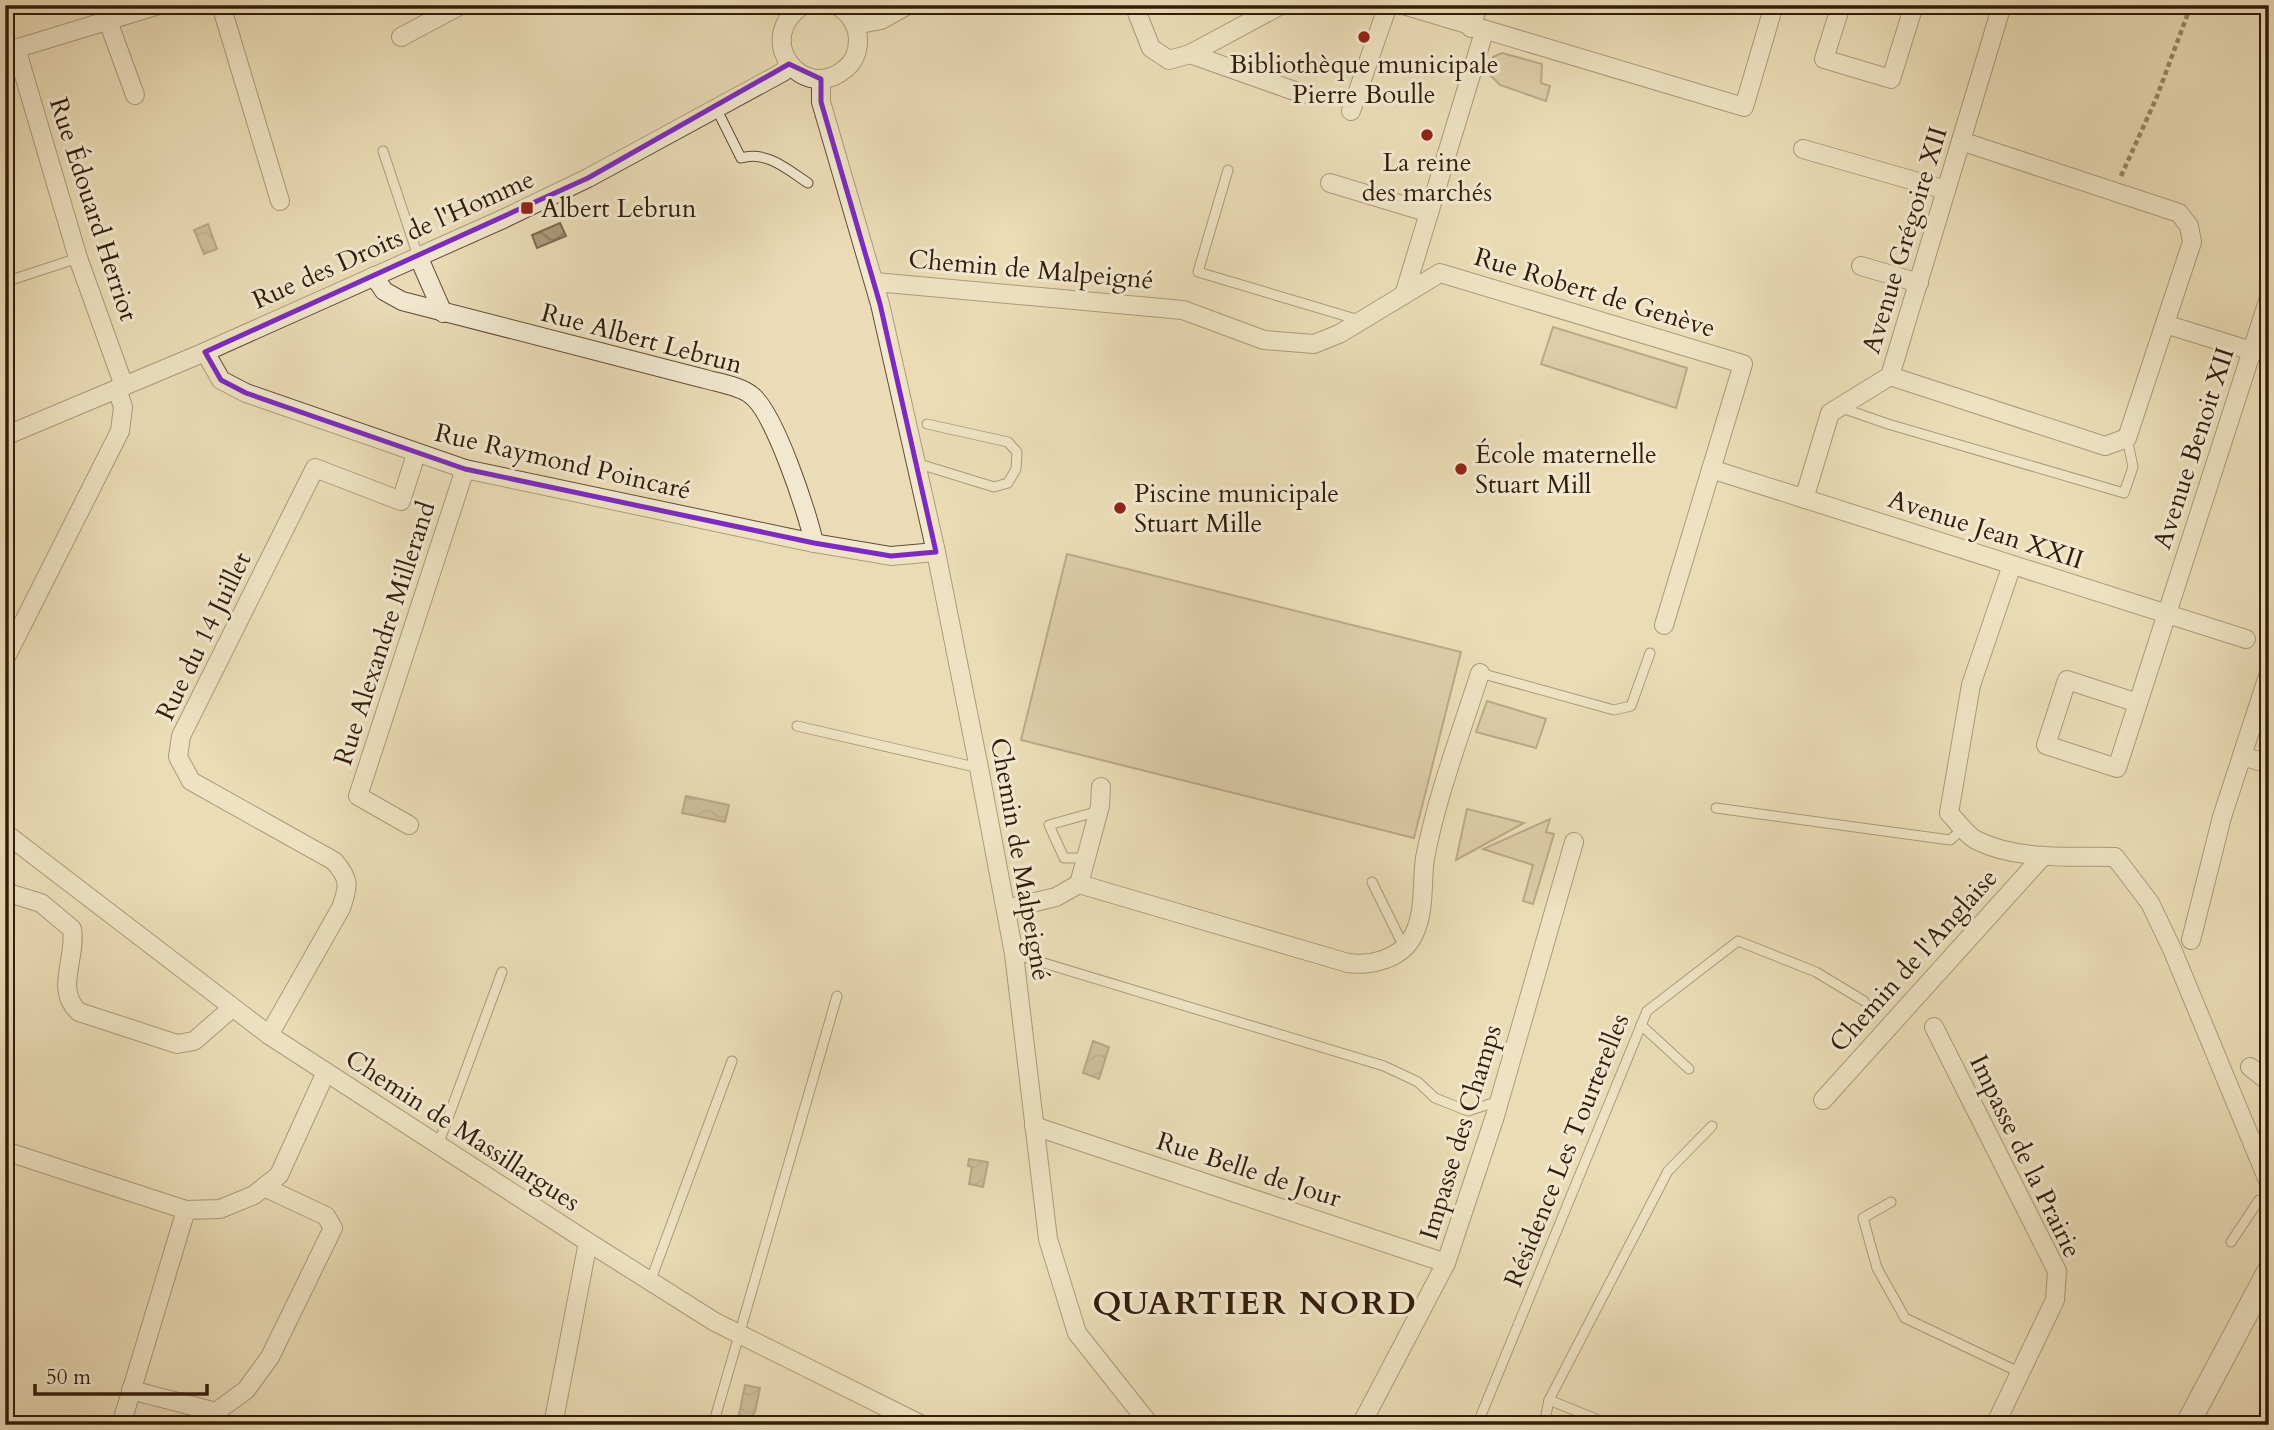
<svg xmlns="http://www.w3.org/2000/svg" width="2274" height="1430" viewBox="0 0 2274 1430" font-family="Cardo,serif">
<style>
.green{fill:#cb9;stroke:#806c51;stroke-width:2}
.water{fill:url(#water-waves);stroke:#7c684e;stroke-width:2}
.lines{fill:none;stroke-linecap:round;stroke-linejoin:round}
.service-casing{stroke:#614c34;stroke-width:11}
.minor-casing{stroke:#614c34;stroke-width:20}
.tertiary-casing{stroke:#614c34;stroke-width:25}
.path{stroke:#331c09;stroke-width:4.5;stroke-dasharray:5 3.5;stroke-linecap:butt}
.service{stroke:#f2e8d0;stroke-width:9}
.minor{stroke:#f2e8d0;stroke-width:18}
.tertiary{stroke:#f2e8d0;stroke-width:23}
.marked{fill:none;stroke:#7b2cbf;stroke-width:5;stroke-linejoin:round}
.poi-dot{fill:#8f2418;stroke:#f2e8d0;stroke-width:2.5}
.labels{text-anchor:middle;stroke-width:6;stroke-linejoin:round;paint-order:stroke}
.poi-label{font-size:26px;fill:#331c09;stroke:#f2e8d0;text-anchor:start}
.street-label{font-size:26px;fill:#331c09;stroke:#f2e8d0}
.district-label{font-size:33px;font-weight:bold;letter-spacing:2px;fill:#331c09;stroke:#f2e8d0}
</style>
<defs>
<pattern id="water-waves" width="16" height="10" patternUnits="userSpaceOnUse" patternTransform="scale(1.75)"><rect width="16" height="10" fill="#ac9b7c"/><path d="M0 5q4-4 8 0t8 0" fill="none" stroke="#8d7e64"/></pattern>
</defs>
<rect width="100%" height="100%" fill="#ebdcb7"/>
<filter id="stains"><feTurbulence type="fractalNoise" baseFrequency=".00286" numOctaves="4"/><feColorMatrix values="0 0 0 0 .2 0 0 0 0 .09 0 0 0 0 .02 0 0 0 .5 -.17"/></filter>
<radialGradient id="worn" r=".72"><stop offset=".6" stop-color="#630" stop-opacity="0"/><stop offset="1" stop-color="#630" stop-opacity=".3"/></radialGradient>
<g class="green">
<polygon points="1502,53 1542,64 1541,83 1550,86 1546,101 1500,85 1491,76 1493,57"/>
<polygon points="1553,327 1687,368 1676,408 1541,364"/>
<polygon points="1067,554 1461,652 1414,838 1021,740"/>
<polygon points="1487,701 1546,719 1536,748 1476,732"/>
<polygon points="1467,809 1524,823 1456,860"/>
<polygon points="1550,819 1546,832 1554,834 1533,904 1523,901 1533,865 1483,849"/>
</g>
<g class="water">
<polygon points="560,223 566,236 537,248 532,235"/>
<polygon points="208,224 217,249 204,254 194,230"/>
<polygon points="686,796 729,805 725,822 682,813"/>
<polygon points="1093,1041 1109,1047 1099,1079 1083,1073"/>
<polygon points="969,1159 988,1162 983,1187 969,1184 972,1167 968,1166"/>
<polygon points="745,1385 760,1388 755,1412 751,1417 739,1415"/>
</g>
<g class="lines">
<defs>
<g id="service">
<path d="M 716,108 L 741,158 C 766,150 788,170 808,183"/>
<polyline points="383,151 418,256"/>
<polyline points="1228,170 1198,272 1359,320"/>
<polyline points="5,282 78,258"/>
<polyline points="1842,408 1888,424 2124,493 2133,467 2127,438"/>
<polyline points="916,463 994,487 1008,483 1016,469 1017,452 1008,442 927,424"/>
<polyline points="1480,673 1614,710 1631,706 1650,653"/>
<polyline points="797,726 979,768"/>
<polyline points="1716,808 1950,840 1964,828"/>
<polyline points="1086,858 1064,858 1049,825 1099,811"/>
<polyline points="1372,882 1404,947"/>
<polyline points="1014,954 1384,1066 1418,1082 1435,1098 1468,1111 1499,1101"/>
<polyline points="1641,1025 1689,1069"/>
<polyline points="438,1145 502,972"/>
<polyline points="1891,1202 1863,1218 1877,1268 1905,1318 2021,1373"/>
<polyline points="2231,1242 2259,1200 2269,1197"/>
<polyline points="650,1282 732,1061"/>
<polyline points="1549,1400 1611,1425"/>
<polyline points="713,1425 837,996"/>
<polyline points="1477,1425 1647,1011 1738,941 1816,972 1864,1001"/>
<polyline points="1544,1425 1549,1400 1668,1171 1712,1126"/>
</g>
<g id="minor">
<polyline points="221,5 280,201"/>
<path d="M 803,5 C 752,39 803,104 845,69 C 854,62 858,51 858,40 C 858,25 849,12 836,5"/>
<polyline points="1134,5 1151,48 1169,60 1190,54 1281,5"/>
<polyline points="1403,5 1744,107 1774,5"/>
<polyline points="1841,5 1824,59 1891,79 1914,5"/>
<polyline points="108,21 135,95"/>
<polyline points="855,25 881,20 908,5"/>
<polyline points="1471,28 1478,5"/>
<polyline points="401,37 461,5"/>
<polyline points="16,48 78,258 124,386"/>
<polyline points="5,52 159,5"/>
<polyline points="1190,54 1303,94"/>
<polyline points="821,79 821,102 880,304 936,552 979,768 1014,954 1048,1239 1077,1333 1150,1425"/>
<polyline points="1351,111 1388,5"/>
<polyline points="1803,149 1946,190"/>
<polyline points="1330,183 1429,213"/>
<polyline points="418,256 443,313"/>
<polyline points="1861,266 1919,283"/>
<path d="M 374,276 L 384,291 L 402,301 L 705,379 C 719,383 740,386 751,395 C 774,411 808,514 814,543"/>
<polyline points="875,282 1183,310 1264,340 1314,344 1339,334 1440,273 1743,364 1664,625"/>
<polyline points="1404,295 1484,32"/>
<polyline points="2165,324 2252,351"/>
<polyline points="205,352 221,380 246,393 465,469 814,543 891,556 936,552"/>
<polyline points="1890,376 2105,446 2127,438 2192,242 2189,226 2179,213 1961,141"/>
<polyline points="5,436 205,352 503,219 588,178 783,72 789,64"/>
<polyline points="1711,469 2246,639"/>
<polyline points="1804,499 1830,413 1890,376 2002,5"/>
<path d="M 2012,565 L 1971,685 L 1949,813 C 1957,821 1966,835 1976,840 C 2017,861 2071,856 2115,857 L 2150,903 L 2172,949 L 2269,1183"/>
<polyline points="5,659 120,431 123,407 117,389"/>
<polyline points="2138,703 2067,680 2046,745 2117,768 2269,298"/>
<polyline points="2242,756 2269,764"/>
<polyline points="409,825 358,796 465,469"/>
<polyline points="5,833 269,1035 588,1242 715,1322 922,1425"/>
<polyline points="1079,884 1100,806 1101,787"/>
<path d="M 5,892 L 41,903 L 72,929 C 77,958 54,990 79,1012 L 177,1044 L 194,1041 L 232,1008"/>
<path d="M 1006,909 L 1056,897 L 1079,884 L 1348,963 C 1371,966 1401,959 1413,936 C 1426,911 1421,884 1425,858 C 1437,795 1461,733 1480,673"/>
<polyline points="2191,940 2222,817 2269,673"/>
<polyline points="1934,1027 2057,1271 2055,1300 1995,1425"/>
<path d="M 269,1035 L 341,908 C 349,886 350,879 334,861 L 191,781 L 178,757 L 181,736 L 315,468 L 401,501 L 416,454"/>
<polyline points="2250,1067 2269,1082"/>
<polyline points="1823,1100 2043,856"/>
<polyline points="1034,1126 1446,1263"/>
<polyline points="5,1151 186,1210"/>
<polyline points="131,1390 216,1412 246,1390 270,1357 333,1228 326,1216 264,1187"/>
<polyline points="121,1425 186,1210 220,1209 254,1195 279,1175 326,1072"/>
<polyline points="553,1425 588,1242"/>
<polyline points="1361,1425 1446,1263 1495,1116 1574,842"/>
</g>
<polyline id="tertiary" points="2187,1425 2269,1271"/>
</defs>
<use href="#service" class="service-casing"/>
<use href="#minor" class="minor-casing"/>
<use href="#tertiary" class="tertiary-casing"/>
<g class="path">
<polyline points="2121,176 2156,99 2191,5"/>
<polyline points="2261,1252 2269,1237"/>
</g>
<use href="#service" class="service"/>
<use href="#minor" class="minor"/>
<use href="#tertiary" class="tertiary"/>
</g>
<path d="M0 0H2274V1430H0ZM 789,64 L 821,79 L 821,102 L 880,304 L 936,552 L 891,556 L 814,543 L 465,469 L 246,393 L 221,380 L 205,352 L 588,178 Z" fill="#ebdcb7" fill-opacity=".55" fill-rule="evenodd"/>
<path class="marked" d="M 789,64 L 821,79 L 821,102 L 880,304 L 936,552 L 891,556 L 814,543 L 465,469 L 246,393 L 221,380 L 205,352 L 588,178 Z"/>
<g class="poi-dot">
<circle cx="1364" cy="37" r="7"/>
<circle cx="1427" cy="135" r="7"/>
<rect x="520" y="201" width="14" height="14" rx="3.5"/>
<circle cx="1461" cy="469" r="7"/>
<circle cx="1120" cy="508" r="7"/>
</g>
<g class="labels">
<g class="poi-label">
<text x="1364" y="73" text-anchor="middle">Bibliothèque municipale<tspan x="1364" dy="30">Pierre Boulle</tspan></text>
<text x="1427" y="171" text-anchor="middle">La reine<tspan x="1427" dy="30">des marchés</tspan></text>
<text x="541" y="217">Albert Lebrun</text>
<text x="1475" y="463">École maternelle<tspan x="1475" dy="30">Stuart Mill</tspan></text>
<text x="1134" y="502">Piscine municipale<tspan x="1134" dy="30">Stuart Mille</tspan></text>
</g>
<g class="street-label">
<text transform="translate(94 209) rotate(72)" y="9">Rue Édouard Herriot</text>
<text transform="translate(393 239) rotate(-24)" y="9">Rue des Droits de l'Homme</text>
<text transform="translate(1904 240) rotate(-73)" y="9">Avenue Grégoire XII</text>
<text transform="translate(1031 269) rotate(5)" y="9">Chemin de Malpeigné</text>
<text transform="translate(1595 292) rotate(17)" y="9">Rue Robert de Genève</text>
<text transform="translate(642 338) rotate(15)" y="9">Rue Albert Lebrun</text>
<text transform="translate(2193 448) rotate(-72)" y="9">Avenue Benoit XII</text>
<text transform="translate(563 461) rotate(13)" y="9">Rue Raymond Poincaré</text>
<text transform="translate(1986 529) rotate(18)" y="9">Avenue Jean XXII</text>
<text transform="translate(384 633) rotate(-72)" y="9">Rue Alexandre Millerand</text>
<text transform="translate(203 636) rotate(-64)" y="9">Rue du 14 Juillet</text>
<text transform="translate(1021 859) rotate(80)" y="9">Chemin de Malpeigné</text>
<text transform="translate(1913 960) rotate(-48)" y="9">Chemin de l'Anglaise</text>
<text transform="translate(463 1130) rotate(33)" y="9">Chemin de Massillargues</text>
<text transform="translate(1460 1132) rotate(-73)" y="9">Impasse des Champs</text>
<text transform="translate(1566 1150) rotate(-68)" y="9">Résidence Les Tourterelles</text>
<text transform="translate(2026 1156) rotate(64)" y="9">Impasse de la Prairie</text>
<text transform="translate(1249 1169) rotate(18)" y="9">Rue Belle de Jour</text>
</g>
<g class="district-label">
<text x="1255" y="1314">QUARTIER NORD</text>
</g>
</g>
<rect width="2274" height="1430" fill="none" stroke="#ebdcb7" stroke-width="28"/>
<rect x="7" y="7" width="2260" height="1416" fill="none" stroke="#331c09" stroke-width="3.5"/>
<rect x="14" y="14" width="2246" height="1402" fill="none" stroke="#331c09" stroke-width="2"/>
<path d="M35 1384v10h172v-10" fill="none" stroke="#331c09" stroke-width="3.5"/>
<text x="46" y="1384" font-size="21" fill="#331c09" stroke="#f2e8d0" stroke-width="5" paint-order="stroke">50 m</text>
<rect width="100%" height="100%" filter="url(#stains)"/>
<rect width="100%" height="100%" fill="url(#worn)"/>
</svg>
